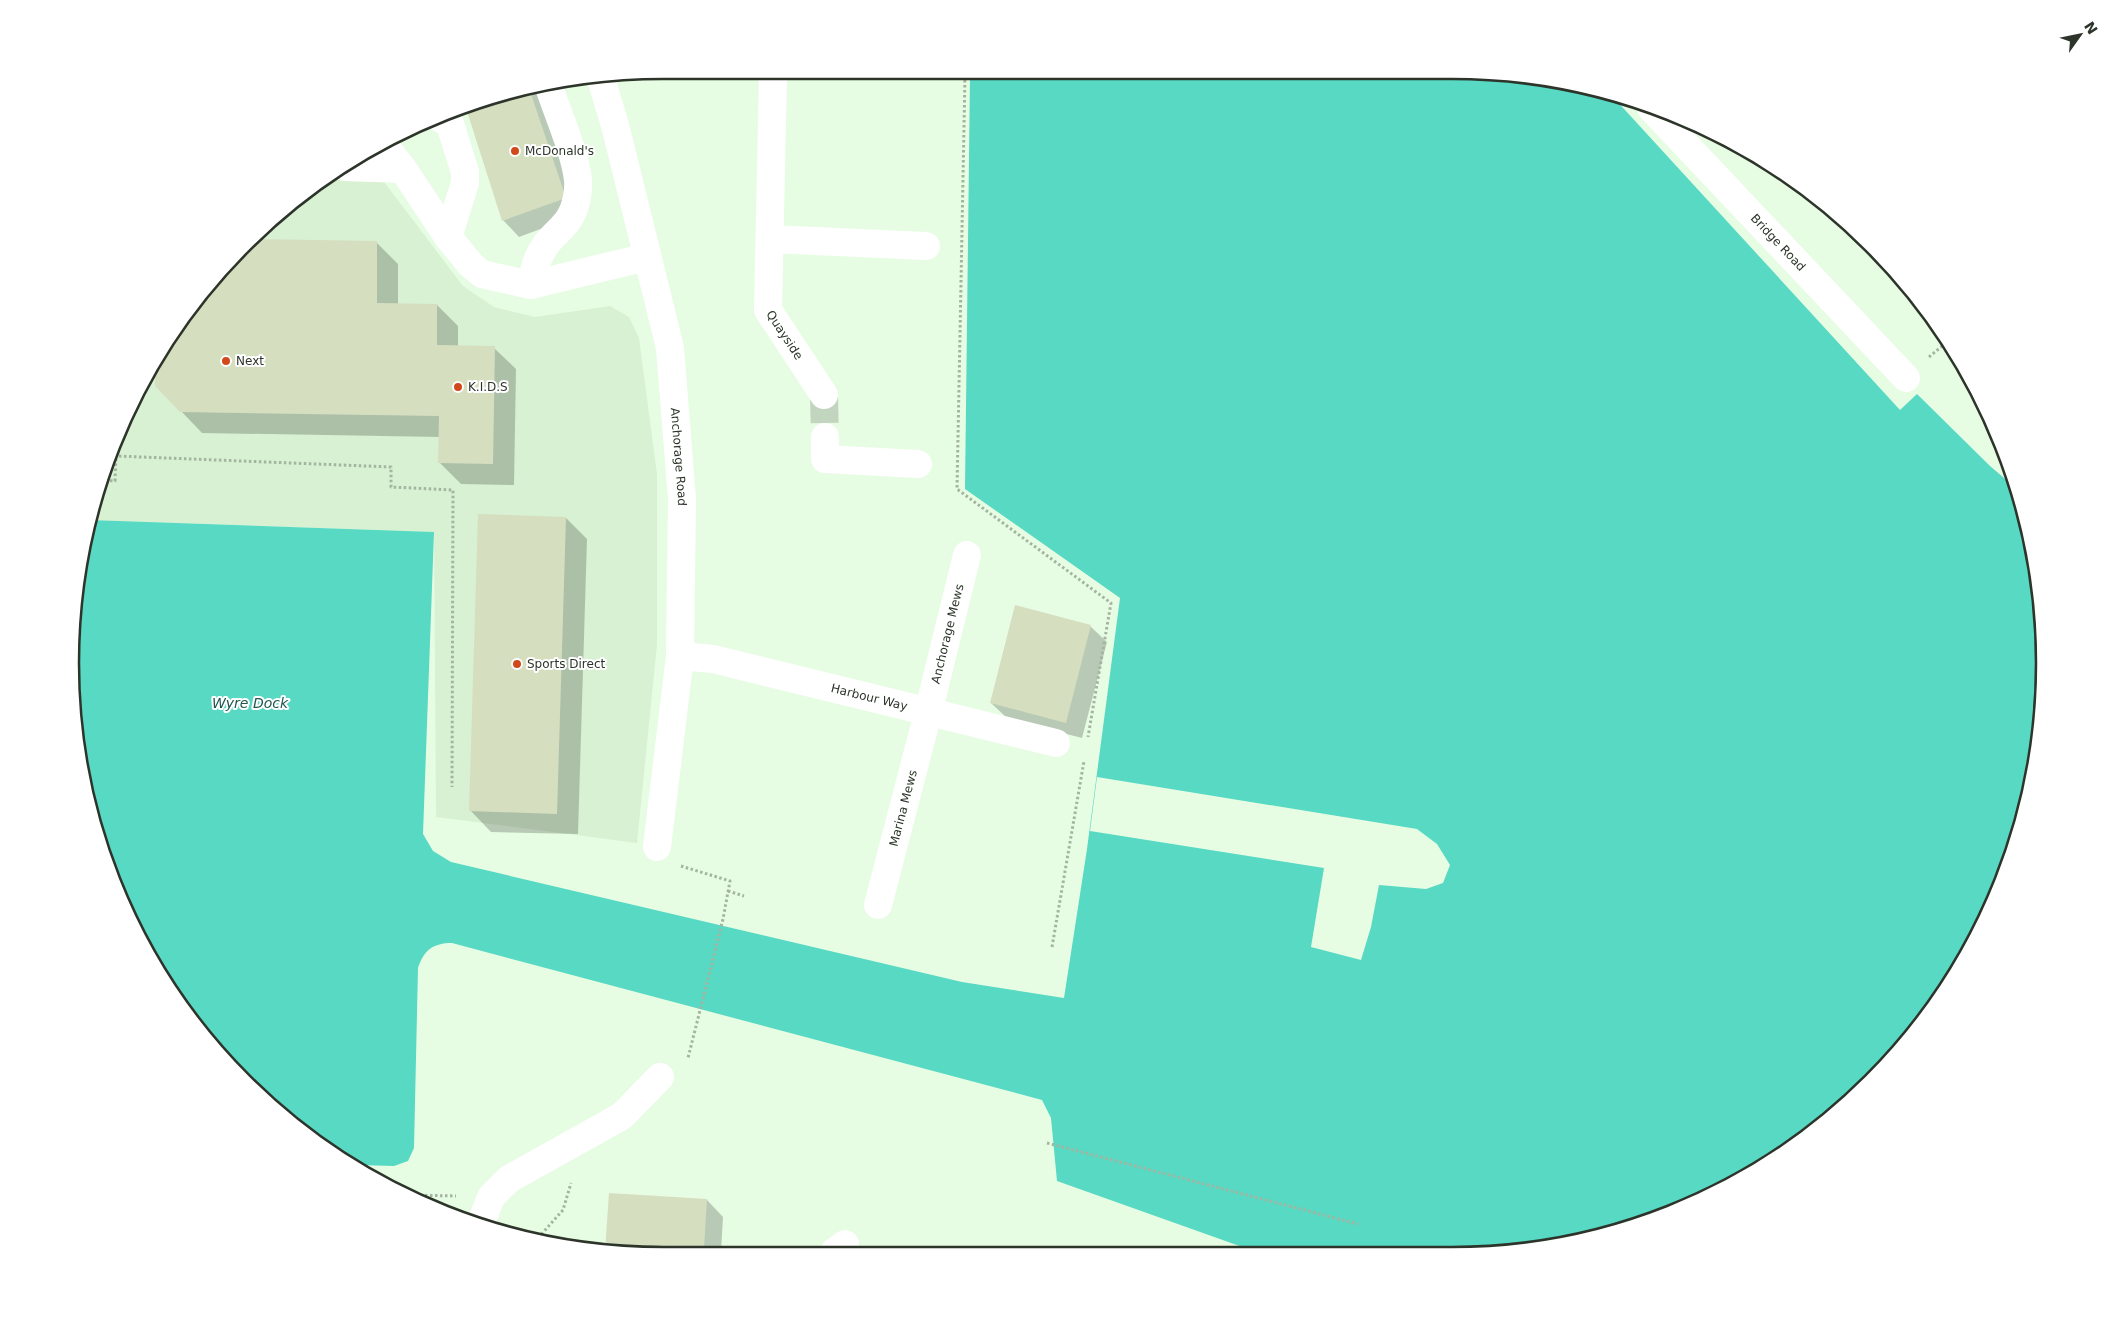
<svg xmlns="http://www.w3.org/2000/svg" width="2115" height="1326" viewBox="0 0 2115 1326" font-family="'DejaVu Sans',sans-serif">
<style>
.built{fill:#d8f1d2}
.water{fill:#57d9c4}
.pier{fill:#e7fde3}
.shadow{fill:#0003}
.building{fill:#d6dec0}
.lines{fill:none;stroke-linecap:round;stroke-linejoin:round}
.minor-tunnel{stroke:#c2d5be;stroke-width:28;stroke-dasharray:28 14;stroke-linecap:butt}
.path{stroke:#a3b4a0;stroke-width:3;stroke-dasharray:2.5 2.5;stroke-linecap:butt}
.minor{stroke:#fff;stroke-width:28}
.poi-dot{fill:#d1491b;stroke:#fff;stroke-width:2}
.labels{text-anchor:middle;stroke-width:4;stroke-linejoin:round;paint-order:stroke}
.poi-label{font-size:12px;fill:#2d352b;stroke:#fff;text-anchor:start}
.street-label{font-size:12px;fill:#2d352b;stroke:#fff}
.water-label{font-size:14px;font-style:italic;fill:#20564d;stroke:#fff}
.rim{fill:none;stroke:#2d352b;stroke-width:2.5}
</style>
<rect width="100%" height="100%" fill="#e7fde3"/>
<polygon class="built" points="363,154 463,286 494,307 535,317 610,306 629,317 639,338 657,474 657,645 637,843 436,817 434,532 90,520 101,473 131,400 192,302 302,192"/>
<path class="water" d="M 970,75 L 1529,75 L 1614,98 L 1900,410 L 1917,394 L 1990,466 L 2017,489 L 2040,585 L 2044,701 L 2025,816 L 1984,925 L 1923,1024 L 1843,1109 L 1748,1177 L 1642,1225 L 1491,1255 L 1262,1254 L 1057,1181 L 1051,1118 L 1042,1100 L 452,943 C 433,943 424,950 418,968 L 414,1148 L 408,1161 L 394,1166 L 357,1165 L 302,1134 L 243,1082 L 170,993 L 101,853 L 75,741 L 70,663 L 75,585 L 90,520 L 434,532 L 423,834 L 433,851 L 451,862 L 962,982 L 1064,998 L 1087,849 L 1120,598 L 965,489 Z"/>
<polygon class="pier" points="1097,777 1417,829 1437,844 1450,865 1443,883 1426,889 1379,885 1371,927 1361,960 1311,947 1324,868 1090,831"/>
<g class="shadow">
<polygon points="538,86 581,214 519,237 503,220 466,104"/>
<polygon points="377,243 398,264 398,305 437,305 458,326 458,347 494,348 516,369 514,485 461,484 439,462 440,437 202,433 181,411"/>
<polygon points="566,518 587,539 578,834 491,832 470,810"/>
<polygon points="1090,626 1107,642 1082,738 1008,719 991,703"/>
<polygon points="610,1194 707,1200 723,1217 721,1252 607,1251"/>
</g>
<g class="building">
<polygon points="529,88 566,198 502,221 465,105"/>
<polygon points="255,239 377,241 377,303 437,304 437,345 495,346 493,464 438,463 439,416 180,412 155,386 155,362 192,302"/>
<polygon points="478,514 566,517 557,814 469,811"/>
<polygon points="1015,605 1091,625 1066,723 990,703"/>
<polygon points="609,1193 707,1199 704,1248 649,1245 649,1251 605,1251"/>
</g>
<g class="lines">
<polyline class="minor-tunnel" points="824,395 825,437"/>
<g class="path">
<polyline points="965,75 957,489 1111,603 1088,737"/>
<polyline points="1929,357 1947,342 1951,346"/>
<polyline points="115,439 116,456 391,467 391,487 453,490 452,787"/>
<polyline points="100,480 115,481 116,456"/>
<polyline points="681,866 730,881 723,919 688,1058"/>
<polyline points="728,891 744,896"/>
<polyline points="1052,947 1084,761"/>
<polyline points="1047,1143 1358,1224"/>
<polyline points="410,1195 456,1196"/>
<polyline points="538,1238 563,1210 571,1183"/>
</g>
<g class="minor">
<path id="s1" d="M 600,75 L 616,129 L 670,348 L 682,499 L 680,656 L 657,847"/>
<path id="s2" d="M 773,75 L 768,310 L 824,395"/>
<path id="s3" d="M 1651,108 L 1906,378"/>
<polyline points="437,116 450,124 465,172 465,183 448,237"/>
<polyline points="382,142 403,169 448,237 471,265 482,274 531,285 647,257"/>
<polyline points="344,167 403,169"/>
<polyline points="770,239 926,246"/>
<path d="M 531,285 C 534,271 536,258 545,246 C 552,235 564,228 570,217 C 576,207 579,191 578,180 C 575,152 557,112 548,84"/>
<polyline points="825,437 825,459 918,464"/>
<path id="s4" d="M 680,656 L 713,659 L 1056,743"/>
<path id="s5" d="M 878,905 L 928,713 L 967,555"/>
<polyline points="481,1223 491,1197 509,1179 622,1116 660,1077"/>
<polyline points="834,1252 845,1244"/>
</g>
</g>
<g class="poi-dot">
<circle cx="515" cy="151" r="5"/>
<circle cx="226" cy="361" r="5"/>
<circle cx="458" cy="387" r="5"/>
<circle cx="517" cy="664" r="5"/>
</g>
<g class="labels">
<g class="poi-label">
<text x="525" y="155">McDonald's</text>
<text x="236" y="365">Next</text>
<text x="468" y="391">K.I.D.S</text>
<text x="527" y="668">Sports Direct</text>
</g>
<g class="street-label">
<text dy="4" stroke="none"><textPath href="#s3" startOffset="185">Bridge Road</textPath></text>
<text dy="4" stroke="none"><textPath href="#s2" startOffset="265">Quayside</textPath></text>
<text dy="4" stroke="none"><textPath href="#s1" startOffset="391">Anchorage Road</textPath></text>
<text dy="4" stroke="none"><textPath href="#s5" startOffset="280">Anchorage Mews</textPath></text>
<text dy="4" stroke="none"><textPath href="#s4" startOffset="194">Harbour Way</textPath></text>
<text dy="4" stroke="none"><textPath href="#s5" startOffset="100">Marina Mews</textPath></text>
</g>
<g class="water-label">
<text x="250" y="708">Wyre Dock</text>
</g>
</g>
<path d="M0 0H2115V1326H0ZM663 79H1452A584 584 0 0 1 2036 663V663A584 584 0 0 1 1452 1247H663A584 584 0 0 1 79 663V663A584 584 0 0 1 663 79Z" fill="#fff" fill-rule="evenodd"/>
<path class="rim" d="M663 79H1452A584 584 0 0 1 2036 663V663A584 584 0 0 1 1452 1247H663A584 584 0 0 1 79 663V663A584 584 0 0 1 663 79Z"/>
<g transform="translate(2080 35) rotate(57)" stroke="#ffffff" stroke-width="4" paint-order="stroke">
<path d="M0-4L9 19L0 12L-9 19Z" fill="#2d352b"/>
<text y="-8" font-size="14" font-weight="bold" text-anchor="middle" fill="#2d352b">N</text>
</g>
</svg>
